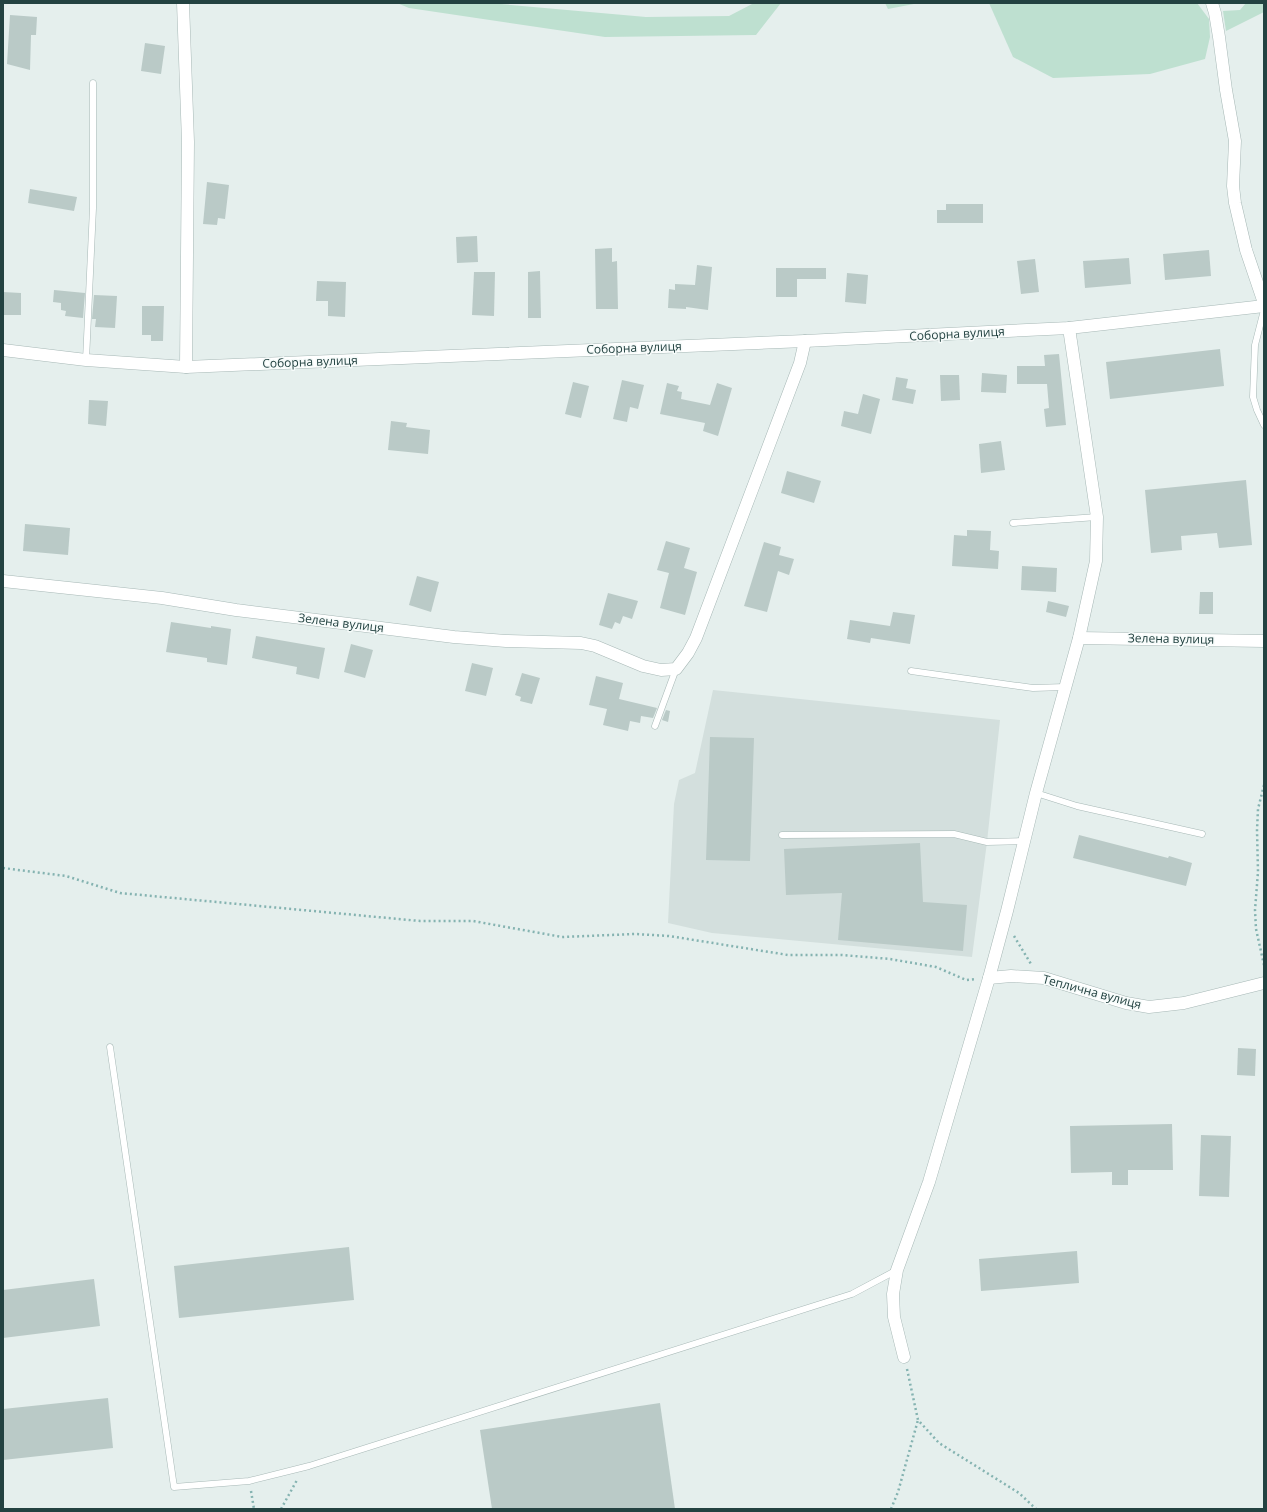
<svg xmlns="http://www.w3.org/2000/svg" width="1267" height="1512" viewBox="0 0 1267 1512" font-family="'Open Sans',sans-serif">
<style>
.built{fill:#d3dfdd}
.green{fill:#bee0d0}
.building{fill:#bacac7}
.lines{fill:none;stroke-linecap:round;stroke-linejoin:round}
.service-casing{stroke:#a7b8b6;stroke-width:7}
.minor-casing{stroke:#a7b8b6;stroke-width:13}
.path{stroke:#85b3b1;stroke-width:2.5;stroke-dasharray:2 3;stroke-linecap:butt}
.service{stroke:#fff;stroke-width:6}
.minor{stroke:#fff;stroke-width:12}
.labels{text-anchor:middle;stroke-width:3;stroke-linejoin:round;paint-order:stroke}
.street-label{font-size:12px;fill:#234241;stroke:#f6fbfa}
</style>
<rect width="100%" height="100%" fill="#e5efed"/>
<polygon class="built" points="713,690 1000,720 987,842 972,957 712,933 668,923 674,804 679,780 695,773"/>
<g class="green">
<polygon points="397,3 489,3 646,17 729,16 754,3 781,3 756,35 605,37 409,8"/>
<polygon points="885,3 919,3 888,9"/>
<polygon points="989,3 1197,3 1209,19 1210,37 1205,59 1150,74 1053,78 1013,57"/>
<polygon points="1246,3 1264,3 1264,12 1226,31 1223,11 1240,10"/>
</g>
<g class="building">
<polygon points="10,15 37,17 36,35 31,35 30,70 7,64"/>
<polygon points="145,43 165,46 161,74 141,71"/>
<polygon points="207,182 229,185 225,219 218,218 217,225 203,224"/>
<polygon points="30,189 77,197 74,211 28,203"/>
<polygon points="946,204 983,204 983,223 937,223 937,210 946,210"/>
<polygon points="477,236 478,262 457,263 456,237"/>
<polygon points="612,248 612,262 617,261 618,309 596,309 595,249"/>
<polygon points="1209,250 1211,276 1165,280 1163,254"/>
<polygon points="1129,258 1131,284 1085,288 1083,261"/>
<polygon points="1035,259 1039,292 1021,294 1017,261"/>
<polygon points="697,265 712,267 708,310 686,307 686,309 668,308 669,289 675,290 675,284 695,285"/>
<polygon points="776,268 826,268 826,279 797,279 797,297 776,297"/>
<polygon points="540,271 541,318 528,318 528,272"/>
<polygon points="474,272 495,272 494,316 472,315"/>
<polygon points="847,273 868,275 866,304 845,302"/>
<polygon points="317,281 346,282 345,317 328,316 328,301 316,301"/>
<polygon points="54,290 85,293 83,318 65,316 66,311 61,310 61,303 53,302"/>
<polygon points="3,292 21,293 21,315 3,315"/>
<polygon points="94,295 117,296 115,328 95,327 96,319 92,319"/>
<polygon points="142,306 164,306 163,341 151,341 151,335 142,335"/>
<polygon points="1220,349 1224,386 1110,399 1106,362"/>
<polygon points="1059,354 1066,425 1046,427 1044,409 1049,408 1047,384 1017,384 1017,366 1045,366 1044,355"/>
<polygon points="982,373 1007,375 1006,393 981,392"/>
<polygon points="940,375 959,375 960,400 941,401"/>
<polygon points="896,377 908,379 906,388 916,390 913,404 892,400"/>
<polygon points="622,380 644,385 638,409 630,407 627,422 613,419"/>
<polygon points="573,382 589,386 581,418 565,414"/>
<polygon points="667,383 679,386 677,391 682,392 681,399 710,405 717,383 732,388 718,436 703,431 705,423 660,414"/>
<polygon points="863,394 880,399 871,434 841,426 844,411 858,414"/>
<polygon points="89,400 108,401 106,426 88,424"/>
<polygon points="391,421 407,423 406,427 430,430 428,454 388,450"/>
<polygon points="1001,441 1005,470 981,473 979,444"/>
<polygon points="787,471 821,481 814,503 781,493"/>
<polygon points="1246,480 1252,545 1219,548 1217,533 1181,536 1182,550 1151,553 1145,490"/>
<polygon points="25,524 70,528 68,555 23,551"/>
<polygon points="967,530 991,531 990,550 999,551 998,569 952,566 954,535 967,536"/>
<polygon points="666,541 690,548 684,568 697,572 685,615 660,608 669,573 657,570"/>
<polygon points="764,542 781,547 779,555 794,559 789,575 778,571 767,612 744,606"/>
<polygon points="1022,566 1057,568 1056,592 1021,590"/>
<polygon points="417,576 439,582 431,612 409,605"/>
<polygon points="1200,592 1213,592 1213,614 1199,614"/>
<polygon points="608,593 638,601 632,619 623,616 620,624 615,622 612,629 599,625"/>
<polygon points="1048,601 1069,606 1066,617 1046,612"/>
<polygon points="893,612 915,615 910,644 871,638 870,643 847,639 850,620 890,626"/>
<polygon points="171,622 211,628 211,626 231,629 227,665 207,662 207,658 166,652"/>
<polygon points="256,636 325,648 319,679 296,674 297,667 252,658"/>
<polygon points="351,644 373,650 365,678 344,672"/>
<polygon points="472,663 493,668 486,696 465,691"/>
<polygon points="522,673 540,678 532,704 520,701 521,697 515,695"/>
<polygon points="596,676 623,683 619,699 657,708 653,718 641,716 640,723 630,721 628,731 603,725 607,709 589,705"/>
<polygon points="666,710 670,711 668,722 662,720"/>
<polygon points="710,737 754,738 750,861 706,860"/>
<polygon points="1079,835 1168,858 1169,856 1192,863 1186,886 1073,858"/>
<polygon points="920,843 923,902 967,905 963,951 838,940 842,893 786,895 784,849"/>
<polygon points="1238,1048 1256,1049 1255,1076 1237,1075"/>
<polygon points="1172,1124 1173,1170 1128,1170 1128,1185 1112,1185 1112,1172 1071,1173 1070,1126"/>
<polygon points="1201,1135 1231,1136 1229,1197 1199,1196"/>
<polygon points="349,1247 354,1300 179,1318 174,1266"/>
<polygon points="1077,1251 1079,1283 981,1291 979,1259"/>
<polygon points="94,1279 100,1326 3,1338 3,1290"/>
<polygon points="108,1398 113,1448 3,1460 3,1409"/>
<polygon points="660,1403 675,1509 492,1509 480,1430"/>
</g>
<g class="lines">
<defs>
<g id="service">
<polyline points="1264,310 1255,345 1253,397 1257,410 1264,425"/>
<polyline points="86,360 93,208 93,83"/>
<polyline points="1013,523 1097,517"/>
<polyline points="911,671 1033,688 1065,687"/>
<polyline points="655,726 676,669"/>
<polyline points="1036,793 1077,806 1202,834"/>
<polyline points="782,835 954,834 987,842 1024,841"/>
<polyline points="110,1047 174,1487 249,1481 309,1466 852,1294 897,1270"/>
</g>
<g id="minor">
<polyline points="183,3 188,142 186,367"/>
<polyline points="1212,3 1215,13 1219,37 1226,90 1235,141 1233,186 1235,203 1246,250 1264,303"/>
<polyline points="3,350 86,360 186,367 805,341 1069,328 1264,306"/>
<polyline points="3,581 162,598 236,610 454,637 506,641 581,643 595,646 643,666 661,670 676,669 688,653 696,638 800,363 805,341"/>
<polyline points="1079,638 1264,641"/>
<polyline points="989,978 1011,976 1044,978 1126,1003 1149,1007 1184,1003 1264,983"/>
<polyline points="904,1357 894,1317 893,1294 897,1270 929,1182 989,978 1007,911 1036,793 1079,638 1096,561 1097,517 1069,328"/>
</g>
</defs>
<use href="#service" class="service-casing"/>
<use href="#minor" class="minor-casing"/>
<g class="path">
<polyline points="1264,785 1258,809 1257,830 1258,872 1255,910 1256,929 1264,965"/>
<polyline points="3,868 66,876 120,893 420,921 473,921 562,937 635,934 669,936 788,955 842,955 890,959 936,967 966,980 976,979"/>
<polyline points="1014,936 1031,964"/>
<polyline points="907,1369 918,1420 939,1443 1019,1493 1036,1509"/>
<polyline points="251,1491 254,1509"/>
<polyline points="281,1509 297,1480"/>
<polyline points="891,1509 898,1492 918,1420"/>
</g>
<use href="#service" class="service"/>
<use href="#minor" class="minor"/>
</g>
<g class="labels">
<g class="street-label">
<text transform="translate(957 334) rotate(-3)" y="4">Соборна вулиця</text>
<text transform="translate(634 348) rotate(-2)" y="4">Соборна вулиця</text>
<text transform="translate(310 362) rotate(-2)" y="4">Соборна вулиця</text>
<text transform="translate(341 623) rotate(7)" y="4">Зелена вулиця</text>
<text transform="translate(1171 639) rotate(1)" y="4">Зелена вулиця</text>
<text transform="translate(1092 992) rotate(15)" y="4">Теплична вулиця</text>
</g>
</g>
<rect width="1267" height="1512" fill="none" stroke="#234241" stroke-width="8"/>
</svg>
